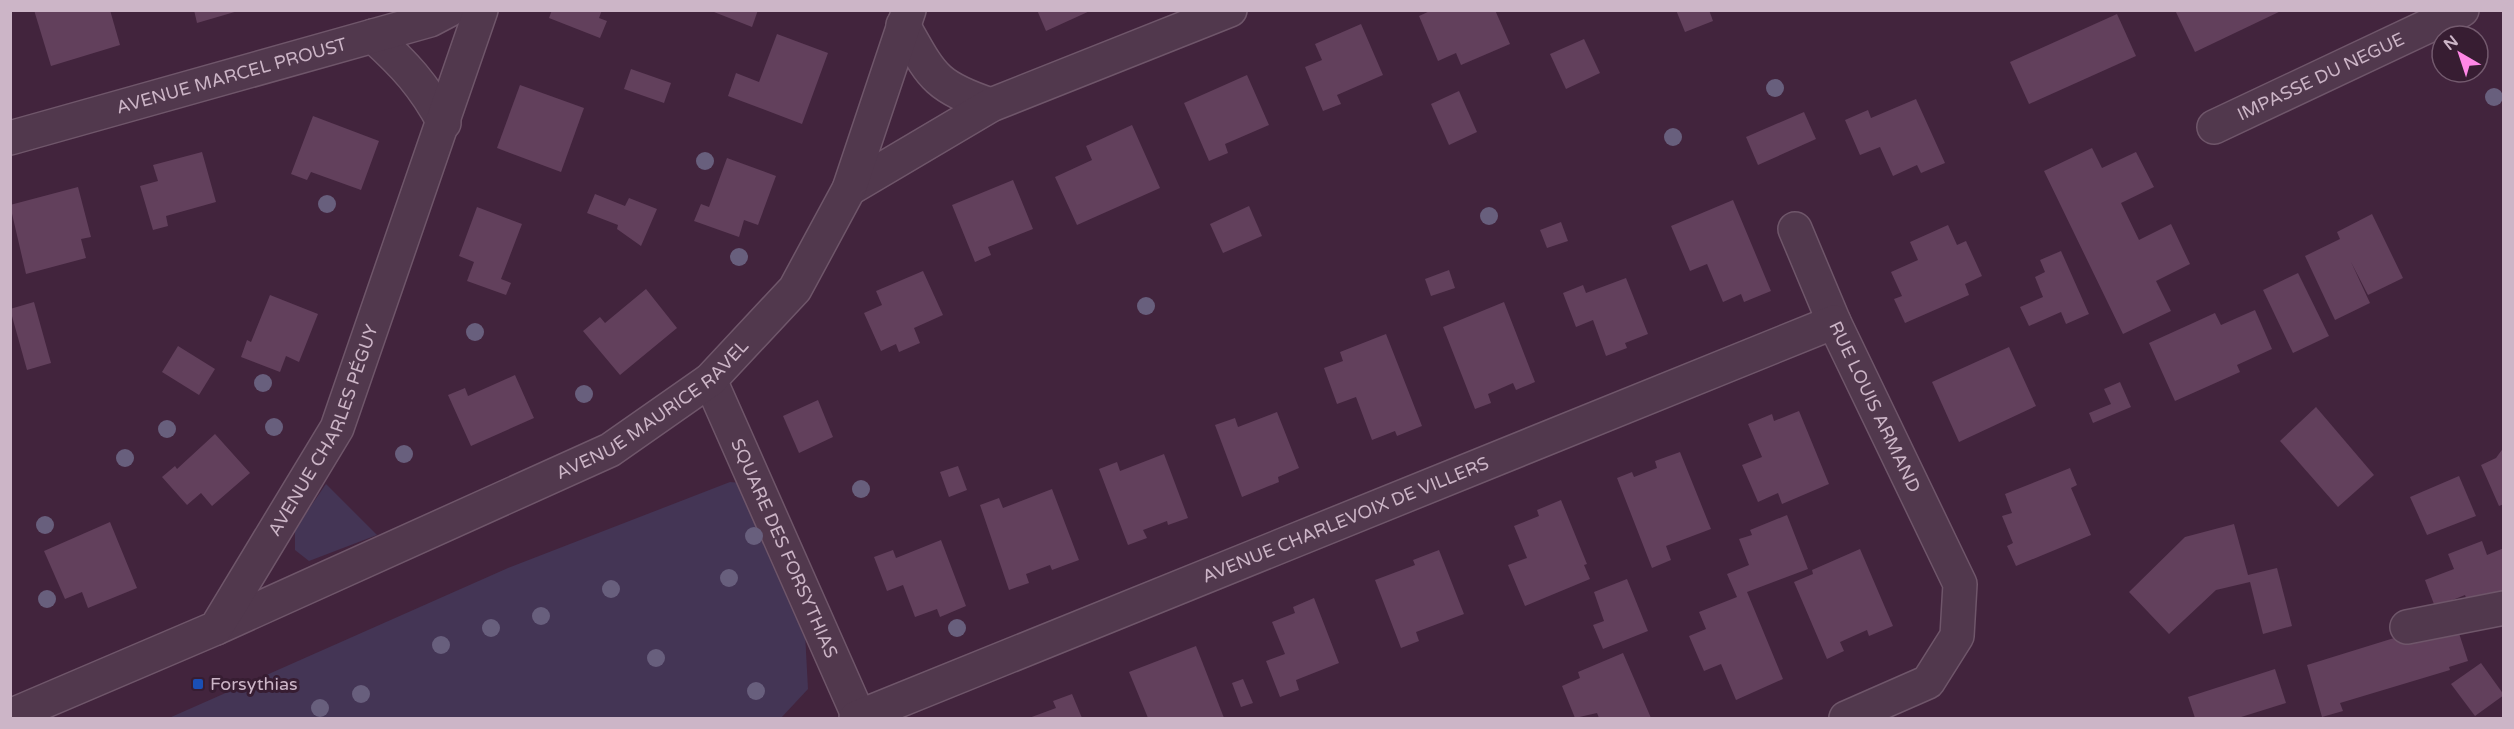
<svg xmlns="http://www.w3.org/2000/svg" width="2514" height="729" viewBox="0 0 2514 729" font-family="'Varela Round',sans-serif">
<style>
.green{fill:#443555}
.building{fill:#62405c}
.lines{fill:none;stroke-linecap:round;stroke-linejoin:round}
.minor-casing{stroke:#6f566a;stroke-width:36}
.minor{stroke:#51384d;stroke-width:33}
.tree{fill:#685f7d}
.transit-dot{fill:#1a4fb4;stroke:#371d32;stroke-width:2}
.labels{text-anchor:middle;stroke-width:6;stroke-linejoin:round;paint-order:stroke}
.street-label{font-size:18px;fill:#ccb5c7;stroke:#371d32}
.poi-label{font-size:18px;fill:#ccb5c7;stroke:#371d32;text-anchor:start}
</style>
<rect width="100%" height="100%" fill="#42243d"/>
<g class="green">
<polygon points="730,482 741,483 805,633 808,689 781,718 169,718 508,568"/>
<polygon points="326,484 377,535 309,561 295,550 295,529"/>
</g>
<g class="building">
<polygon points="34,10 110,10 120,45 51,66"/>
<polygon points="194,10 238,10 238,11 197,23"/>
<polygon points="552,10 602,10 599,18 607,21 600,38 549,18"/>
<polygon points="709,10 758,10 752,27"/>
<polygon points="1037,10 1092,10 1046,31"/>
<polygon points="1432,10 1495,10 1510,44 1461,65 1456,53 1438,61 1419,16"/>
<polygon points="1676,10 1709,10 1713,21 1685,32"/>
<polygon points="2175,10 2283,10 2195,52"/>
<polygon points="2117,14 2136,56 2029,104 2010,62"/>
<polygon points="1361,24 1383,75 1337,95 1341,104 1323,111 1305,67 1322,60 1315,44"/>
<polygon points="777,34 828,53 802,124 728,96 736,73 759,82"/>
<polygon points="1584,39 1600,73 1566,89 1550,54"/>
<polygon points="631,69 671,83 664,103 624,89"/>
<polygon points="1247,75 1269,125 1225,144 1228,153 1209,161 1184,103"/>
<polygon points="520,85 584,108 561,172 497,148"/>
<polygon points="1459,91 1477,132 1449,145 1431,104"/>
<polygon points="1916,99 1945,163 1921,173 1917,165 1893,176 1880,147 1860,155 1845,120 1868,110 1871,118"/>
<polygon points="1804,112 1816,139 1758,165 1746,137"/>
<polygon points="313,116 379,141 361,190 311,172 307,180 291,174"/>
<polygon points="1132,125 1160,188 1077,225 1055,177 1092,160 1086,146"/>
<polygon points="2092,148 2102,168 2136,152 2154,187 2121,203 2139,240 2171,224 2190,264 2156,281 2171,311 2123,334 2044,171"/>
<polygon points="202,152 216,202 166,216 168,226 153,230 140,186 158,181 153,165"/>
<polygon points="727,158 776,176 758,225 744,220 739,237 694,221 701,204 709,207"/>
<polygon points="1013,180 1033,229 988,247 991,255 975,262 952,205"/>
<polygon points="78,187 91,237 81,239 86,258 26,274 10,205"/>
<polygon points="595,194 625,206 629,198 657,209 641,246 617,229 618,225 587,213"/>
<polygon points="1733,200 1771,291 1744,302 1741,294 1723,302 1707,264 1690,271 1671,226"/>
<polygon points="1249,206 1262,236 1223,253 1210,224"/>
<polygon points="477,207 522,224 501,279 511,283 506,295 467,281 474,262 459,256"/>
<polygon points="2372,214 2403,278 2368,295 2351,262 2370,303 2335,320 2305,256 2340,239 2337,232"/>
<polygon points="1561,222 1568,241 1547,248 1540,230"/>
<polygon points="1948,225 1957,245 1966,241 1982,276 1965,284 1969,295 1905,323 1894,299 1902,296 1891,272 1918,260 1910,242"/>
<polygon points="2061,251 2089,314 2066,324 2061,312 2029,326 2020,307 2043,297 2035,277 2045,272 2040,260"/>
<polygon points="1449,270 1455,288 1431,296 1425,279"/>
<polygon points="923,271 943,315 914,328 920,343 899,352 896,344 881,351 864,313 882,305 876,291"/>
<polygon points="2298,273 2329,336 2293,353 2263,290"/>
<polygon points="1626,278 1648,334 1625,343 1627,348 1606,356 1593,320 1576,327 1563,293 1583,285 1586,293"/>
<polygon points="646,289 677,328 620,375 583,331 600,317 605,323"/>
<polygon points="270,295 318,314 299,362 286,356 280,372 241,357 247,340 251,342"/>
<polygon points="34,302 51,363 27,370 10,309"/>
<polygon points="1504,302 1535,382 1516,390 1513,383 1488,394 1491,403 1475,409 1443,327"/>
<polygon points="2255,310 2272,349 2237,365 2240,372 2175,401 2149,343 2215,313 2221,325"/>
<polygon points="1386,334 1422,426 1397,436 1395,431 1372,440 1356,397 1337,404 1324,368 1343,361 1340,352"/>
<polygon points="178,346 215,369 199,395 162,372"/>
<polygon points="2009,347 2036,406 1959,442 1932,382"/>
<polygon points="515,375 534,418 471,446 448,395 465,388 468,396"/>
<polygon points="2120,382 2131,407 2093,423 2089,413 2111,404 2104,389"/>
<polygon points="818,400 833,437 799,453 783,416"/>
<polygon points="2316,407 2374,475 2338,507 2280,441"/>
<polygon points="1799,411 1829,484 1782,504 1778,493 1758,502 1742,465 1762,457 1748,424 1772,414 1774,421"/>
<polygon points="1277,412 1299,468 1278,477 1279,482 1242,497 1215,425 1235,418 1238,427"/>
<polygon points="215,434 250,473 212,506 201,493 187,505 162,477 175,466 177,469"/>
<polygon points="2504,447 2504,504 2499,506 2481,465 2496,458"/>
<polygon points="1680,452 1711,529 1666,546 1671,560 1652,568 1617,478 1632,472 1634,477 1657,468 1655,461"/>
<polygon points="1164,454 1188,518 1168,525 1167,521 1143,530 1147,538 1128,545 1099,469 1117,462 1120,471"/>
<polygon points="958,466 967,490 949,497 940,472"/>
<polygon points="2070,468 2077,485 2071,488 2091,535 2016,566 2007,546 2013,543 2002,516 2012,513 2005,494"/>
<polygon points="2459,476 2476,516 2427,535 2410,497"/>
<polygon points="1052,489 1079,560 1052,570 1050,565 1026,574 1029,583 1009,590 980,505 999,498 1003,508"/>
<polygon points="1561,500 1587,564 1584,565 1590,579 1525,606 1508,565 1527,558 1514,526 1539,516 1537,510"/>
<polygon points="1787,515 1808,569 1747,592 1783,679 1736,700 1721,664 1704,671 1689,636 1706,629 1699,612 1737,597 1727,574 1749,565 1739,539 1752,535 1750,530"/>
<polygon points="110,522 137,588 88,608 82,592 65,599 44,551"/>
<polygon points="2234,524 2248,575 2277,568 2292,626 2263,634 2250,582 2216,590 2169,634 2129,592 2185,537"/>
<polygon points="941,540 966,606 940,617 937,609 915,617 903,585 887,591 874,557 893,550 896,558"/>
<polygon points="2482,541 2487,555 2504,548 2504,595 2470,608 2465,595 2435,607 2425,580 2454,569 2448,554"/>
<polygon points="1860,549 1893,626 1869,636 1867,630 1840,642 1844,651 1827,659 1794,582 1813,574 1812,570"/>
<polygon points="1439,550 1464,614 1416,632 1419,641 1401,648 1375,580 1415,565 1413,560"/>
<polygon points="1627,579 1648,631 1603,649 1593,625 1604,621 1594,592"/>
<polygon points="1314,598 1339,663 1296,680 1299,690 1280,697 1266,661 1285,654 1272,622 1295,613 1293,607"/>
<polygon points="2436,625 2457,627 2468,661 2449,667 2450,670 2340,703 2343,711 2322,717 2307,665"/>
<polygon points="1196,646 1224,718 1148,718 1129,672"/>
<polygon points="1623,653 1651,718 1599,718 1597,713 1575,718 1562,686 1580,678 1578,672"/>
<polygon points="2481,663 2504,695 2475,716 2451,684"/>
<polygon points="2275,669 2286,703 2238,718 2195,718 2188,697"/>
<polygon points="1243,679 1253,703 1241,707 1232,683"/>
<polygon points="1072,694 1082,718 1029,718 1056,708 1053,701"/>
</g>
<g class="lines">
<defs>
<g id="minor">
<path d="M 903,25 C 932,76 934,86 991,105"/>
<path d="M 373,36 C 404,64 424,85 444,123"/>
<path id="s1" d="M 2214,127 L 2462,10"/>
<path id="s2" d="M 10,138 L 430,20 L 449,10"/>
<polyline points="849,189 991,105 1230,10"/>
<path id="s3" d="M 1795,229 L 1834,322 L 1960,584 L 1957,636 L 1928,682 L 1846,718"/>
<path id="s4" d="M 710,380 L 859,717"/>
<polyline points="2407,627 2504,608"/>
<path id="s5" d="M 216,628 L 610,450 L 710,380 L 795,289 L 849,189 L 909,10"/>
<path id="s6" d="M 10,716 L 216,628 L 337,428 L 481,10"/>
<path id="s7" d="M 856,718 L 1834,322"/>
</g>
</defs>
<use href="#minor" class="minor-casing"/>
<use href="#minor" class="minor"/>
</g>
<g class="tree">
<circle cx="1775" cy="88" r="9"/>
<circle cx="2494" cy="97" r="9"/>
<circle cx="1673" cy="137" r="9"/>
<circle cx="705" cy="161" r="9"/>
<circle cx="327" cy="204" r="9"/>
<circle cx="1489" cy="216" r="9"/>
<circle cx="739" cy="257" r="9"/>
<circle cx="1146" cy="306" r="9"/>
<circle cx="475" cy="332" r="9"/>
<circle cx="263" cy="383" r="9"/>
<circle cx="584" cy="394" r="9"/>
<circle cx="274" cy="427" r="9"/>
<circle cx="167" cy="429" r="9"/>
<circle cx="404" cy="454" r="9"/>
<circle cx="125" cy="458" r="9"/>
<circle cx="861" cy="489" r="9"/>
<circle cx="45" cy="525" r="9"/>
<circle cx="754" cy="536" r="9"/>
<circle cx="729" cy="578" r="9"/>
<circle cx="611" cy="589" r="9"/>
<circle cx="47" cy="599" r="9"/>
<circle cx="541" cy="616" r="9"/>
<circle cx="491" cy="628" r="9"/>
<circle cx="957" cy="628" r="9"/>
<circle cx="441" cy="645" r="9"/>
<circle cx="656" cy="658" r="9"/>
<circle cx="756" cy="691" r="9"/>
<circle cx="361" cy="694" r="9"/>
<circle cx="320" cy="708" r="9"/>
</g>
<rect class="transit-dot" x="192" y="678" width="12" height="12" rx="3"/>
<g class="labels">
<g class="street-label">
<text dy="6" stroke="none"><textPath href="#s2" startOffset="230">AVENUE MARCEL PROUST</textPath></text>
<text dy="6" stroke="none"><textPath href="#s1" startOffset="118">IMPASSE DU NEGUE</textPath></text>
<text dy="6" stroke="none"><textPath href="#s5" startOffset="490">AVENUE MAURICE RAVEL</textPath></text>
<text dy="6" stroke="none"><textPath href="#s3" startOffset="195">RUE LOUIS ARMAND</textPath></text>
<text dy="6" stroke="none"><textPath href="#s6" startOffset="450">AVENUE CHARLES PÉGUY</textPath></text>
<text dy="6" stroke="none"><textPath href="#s7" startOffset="528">AVENUE CHARLEVOIX DE VILLERS</textPath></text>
<text dy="6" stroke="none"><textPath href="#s4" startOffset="184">SQUARE DES FORSYTHIAS</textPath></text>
</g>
<g class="poi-label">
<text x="210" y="690">Forsythias</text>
</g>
</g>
<rect width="2514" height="729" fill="none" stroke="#ccb5c7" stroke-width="24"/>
<g transform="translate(2460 54) rotate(321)"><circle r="28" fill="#371d32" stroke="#735a6e" stroke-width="1.5"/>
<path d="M0-4.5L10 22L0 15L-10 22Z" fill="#ff87e6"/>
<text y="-9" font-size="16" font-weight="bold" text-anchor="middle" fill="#ccb5c7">N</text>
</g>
</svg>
